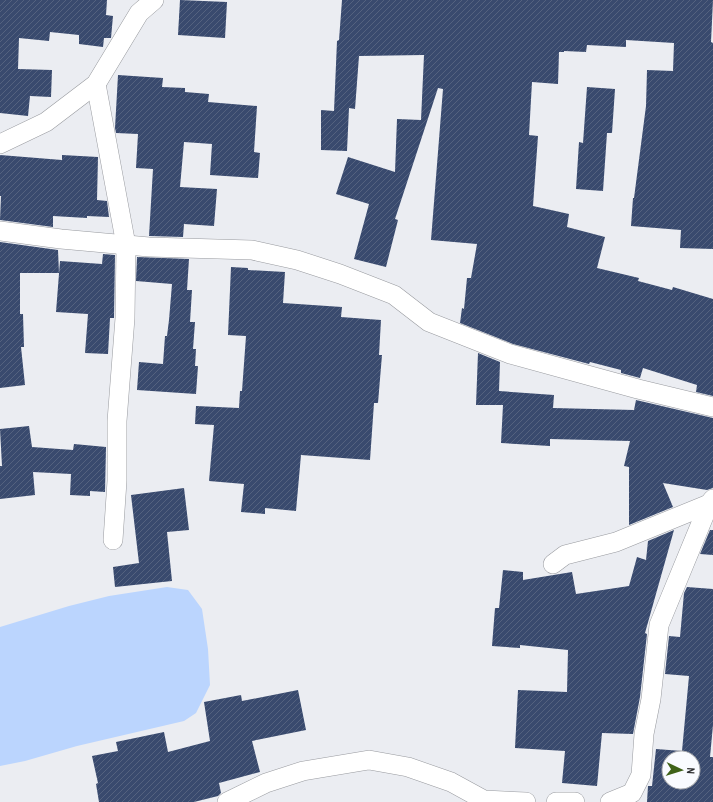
<svg xmlns="http://www.w3.org/2000/svg" width="713" height="802" viewBox="0 0 713 802" font-family="'Archivo Narrow',sans-serif">
<style>
.water{fill:#bbd5fe}
.building{fill:url(#building-hatch);fill-rule:evenodd}
.lines{fill:none;stroke-linecap:round;stroke-linejoin:round}
.minor-casing{stroke:#989a9f;stroke-width:20}
.minor{stroke:#fff;stroke-width:19}
</style>
<defs>
<pattern id="building-hatch" width="6" height="6" patternUnits="userSpaceOnUse"><rect width="6" height="6" fill="#394a6e"/><path d="M-1 1l2-2M0 6l6-6M5 7l2-2" fill="none" stroke="#54627f"/></pattern>
</defs>
<rect width="100%" height="100%" fill="#ebedf2"/>
<polygon class="water" points="167,587 188,590 202,609 208,649 210,685 196,713 184,721 77,746 25,761 0,766 0,627 69,606 109,596"/>
<g class="building">
<polygon points="0,0 107,0 106,15 113,16 111,38 104,38 103,47 79,44 79,35 50,32 49,41 19,38 18,69 52,70 51,97 30,96 28,116 0,113"/>
<polygon points="180,0 227,2 225,38 178,35"/>
<polygon points="342,0 713,0 711,42 713,43 713,249 680,248 681,230 631,226 633,198 634,198 646,106 647,70 673,71 674,43 626,40 626,47 587,45 586,52 564,51 564,52 559,52 558,84 532,82 529,135 538,136 533,206 569,214 567,227 605,237 597,268 639,278 638,281 672,290 673,287 713,299 713,396 696,392 697,385 643,368 640,378 621,373 621,370 590,362 589,364 513,344 460,323 462,308 464,309 467,278 471,278 477,244 431,240 443,89 438,88 395,219 398,220 386,267 354,259 369,204 336,194 348,157 395,172 397,119 421,120 424,55 359,56 355,109 349,108 347,151 321,150 321,110 334,111 337,41 339,40"/>
<polygon points="118,75 163,78 162,87 185,88 185,92 209,94 208,102 257,106 254,152 260,153 258,178 210,175 212,144 184,142 180,187 217,189 214,226 184,224 183,237 149,236 153,169 136,168 138,134 116,133 115,128"/>
<polygon points="587,87 615,89 612,133 607,133 603,191 576,189 579,142 583,143"/>
<polygon points="0,155 62,160 62,155 98,157 97,200 107,201 109,217 87,216 87,218 53,216 53,227 0,220 1,196 0,196"/>
<polygon points="0,242 58,250 59,273 20,273 20,314 23,314 24,347 21,347 25,385 0,388"/>
<polygon points="103,254 115,255 114,318 110,318 108,354 85,353 88,314 56,312 60,261 102,264"/>
<polygon points="137,257 189,259 187,290 192,290 190,322 195,322 193,349 196,349 195,366 198,366 196,394 137,390 139,362 163,364 165,336 167,336 169,320 172,284 136,281"/>
<polygon points="231,267 248,268 248,270 285,272 283,303 342,307 341,317 381,320 379,355 382,355 378,403 374,403 370,460 301,455 296,511 265,508 265,514 241,512 244,484 209,481 214,425 195,424 196,406 239,408 240,391 242,391 246,336 228,335"/>
<polygon points="478,353 500,362 499,391 554,395 553,408 634,410 636,400 713,418 713,488 707,490 663,483 673,507 629,525 629,467 624,466 630,441 550,439 550,446 501,443 503,405 476,405"/>
<polygon points="29,426 32,447 73,450 74,444 106,447 105,492 90,491 90,496 70,495 71,474 33,472 35,495 0,499 0,466 2,466 0,429"/>
<polygon points="184,488 189,530 167,532 172,581 115,587 113,567 139,563 131,495"/>
<polygon points="674,530 645,633 647,634 640,697 633,734 602,733 597,786 562,783 565,751 515,748 518,690 567,692 568,650 520,645 520,648 492,646 495,608 499,608 503,570 523,572 523,580 572,572 576,594 629,586 637,557 646,560 648,541"/>
<polygon points="710,530 713,530 713,555 700,554"/>
<path d="M 687,587 L 713,589 L 713,725 L 710,757 L 713,757 L 713,802 L 647,802 L 648,786 L 652,786 L 656,749 L 682,751 L 689,676 L 665,674 L 669,636 L 680,637 L 684,593 ZM 669,758 L 693,758 L 693,782 L 669,782 Z"/>
<polygon points="298,690 306,730 252,741 260,772 219,783 221,793 218,796 194,802 99,802 96,784 98,783 92,756 118,751 116,742 164,732 168,752 210,741 204,702 241,695 242,701"/>
</g>
<g class="lines">
<defs>
<g id="minor">
<polyline points="96,84 126,245 125,318 117,421 117,481 113,540"/>
<polyline points="0,144 46,122 96,84 139,13 154,0"/>
<polyline points="0,231 61,239 149,247 252,250 297,260 340,274 394,295 429,322 510,354 638,389 713,407"/>
<polyline points="553,564 565,555 616,542 709,504"/>
<polyline points="227,802 266,783 303,771 369,760 408,767 451,782 484,800 526,802"/>
<polyline points="556,802 575,802"/>
<polyline points="610,802 632,793 641,775 644,734 651,699 659,625 709,504 713,499"/>
</g>
</defs>
<use href="#minor" class="minor-casing"/>
<use href="#minor" class="minor"/>
</g>
<g transform="translate(681 770) rotate(94)"><circle r="19" fill="#f9fbff" stroke="#a8aaad"/>
<path d="M0-3L7 15L0 10L-7 15Z" fill="#3f6218"/>
<text y="-6" font-size="11" font-weight="bold" text-anchor="middle" fill="#2f3032">N</text>
</g>
</svg>
